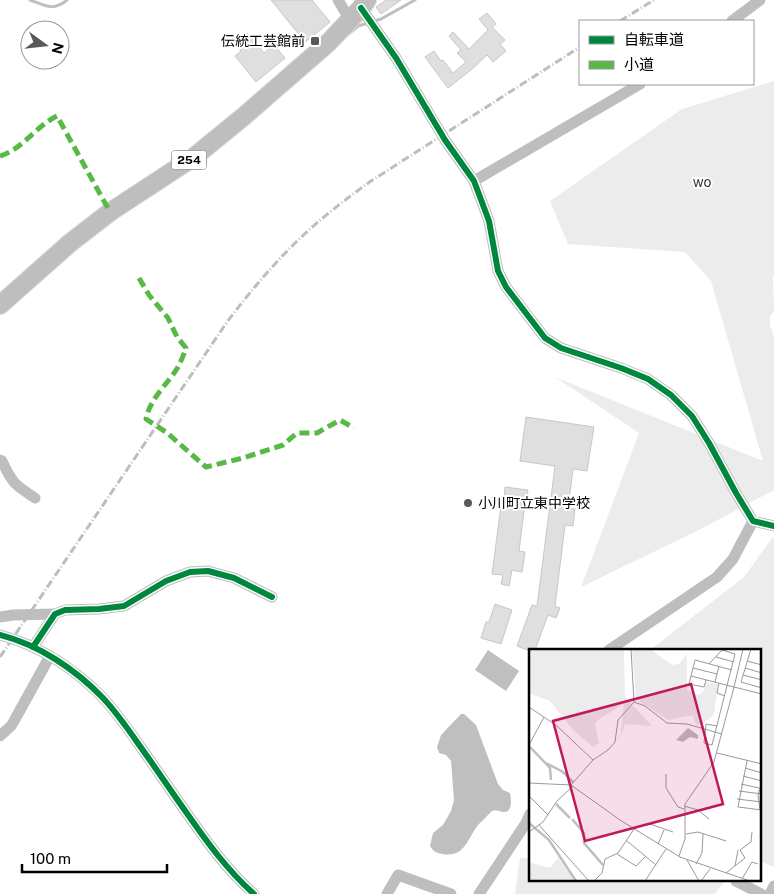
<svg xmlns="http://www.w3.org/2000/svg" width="774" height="894" viewBox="0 0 774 894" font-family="'Public Sans','Noto Sans JP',sans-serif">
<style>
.green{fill:#ececec}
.water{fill:#bfbfbf}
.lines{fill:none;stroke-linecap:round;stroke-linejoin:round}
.stream{stroke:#bfbfbf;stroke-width:3}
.building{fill:#dfdfdf;stroke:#c7c7c7}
.highway-casing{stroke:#dbdbdb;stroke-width:20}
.minor{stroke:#bebebe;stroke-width:11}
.highway{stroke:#bebebe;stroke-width:18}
.rail{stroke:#bebebe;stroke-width:3;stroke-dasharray:8 2.5 1 2.5;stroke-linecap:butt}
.quiet{stroke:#58b947;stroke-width:5;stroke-dasharray:10 5;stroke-linecap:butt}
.cycleway-casing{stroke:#fff;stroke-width:9}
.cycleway{stroke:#00873e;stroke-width:6}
.poi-dot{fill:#595959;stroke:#fff;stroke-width:2}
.labels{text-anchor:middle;stroke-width:4;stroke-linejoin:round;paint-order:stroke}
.shield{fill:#fff;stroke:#4c4c4c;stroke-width:1}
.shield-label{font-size:12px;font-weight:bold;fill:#000}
.poi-label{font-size:14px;fill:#000;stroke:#fff;text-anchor:end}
.park-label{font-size:14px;fill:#333;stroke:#fff}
.inset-river{fill:none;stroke:#bfbfbf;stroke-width:2.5}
.inset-road{fill:none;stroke:#999;stroke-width:1}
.view{fill:#c2185b;fill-opacity:0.15;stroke:#c2185b;stroke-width:2.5}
.inset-edge{fill:none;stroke:#000;stroke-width:2.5}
</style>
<rect width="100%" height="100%" fill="#fff"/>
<g class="green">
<polygon points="774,81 774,276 773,278 774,311 770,316 770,325 773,333 774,341 774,490 697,531 581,587 639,433 555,377 763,461 711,281 685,252 568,244 550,201 682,109"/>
<polygon points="772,538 774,538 774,867 760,861 760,650 650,650 744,577"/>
<polygon points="520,858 530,858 530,880 726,880 715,894 515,894"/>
</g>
<g class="water">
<polygon points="488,650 519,671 506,691 475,670"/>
<path d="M 461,714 L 464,714 L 476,725 L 498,784 L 503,790 L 510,793 C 511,799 513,812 504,812 C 499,812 497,809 492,811 C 491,812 488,815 486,817 C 484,819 481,822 478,825 C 467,839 465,858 442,854 C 436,853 433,851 430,846 L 433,833 L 443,825 L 451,811 L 454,800 L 451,761 L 446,755 L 439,753 L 437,747 L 441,735 Z"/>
</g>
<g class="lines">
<g class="stream">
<path d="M 30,0 C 44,5 53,12 67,0"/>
<polyline points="374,21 381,19 415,0"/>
<polyline points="346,36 358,26 368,23"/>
</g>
</g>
<g class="building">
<polygon points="271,0 312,0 330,22 305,42"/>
<polygon points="386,0 401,0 381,14 376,7"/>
<polygon points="487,13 496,24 492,27 505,40 500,44 506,51 493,62 487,55 472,69 448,88 425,57 434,51 441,61 443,60 453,73 466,62 457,53 461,50 449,36 453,32 469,49 488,30 479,19"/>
<polygon points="247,33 264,53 274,45 285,58 256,82 235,56 241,51 235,43"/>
<polygon points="526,417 594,427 587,471 573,469 568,508 575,509 573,526 565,525 555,606 560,608 556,618 548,615 535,650 527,650 517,646 532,605 537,606 555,466 520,461"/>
<polygon points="505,487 528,490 526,503 525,503 519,551 525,552 522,572 512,570 509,586 501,584 503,575 492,574 502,498 504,499"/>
<polygon points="495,604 512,610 501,644 481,638 486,622 489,622"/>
</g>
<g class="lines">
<defs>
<polyline id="highway" points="0,305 70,243 110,212 194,157 243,117 328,43 361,8 367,0"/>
</defs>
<use href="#highway" class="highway-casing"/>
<g class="minor">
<polyline points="338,0 350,20"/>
<polyline points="361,8 396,58 445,140 474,181 489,221 498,271 506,287 545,338 561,348 621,368 648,379 671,395 692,416 709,443 736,493 753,521 774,526"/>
<polyline points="732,21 760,0"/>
<polyline points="474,181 640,84"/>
<path d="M 0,460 L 2,461 C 12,483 15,485 35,498"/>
<polyline points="0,617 13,615 55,614"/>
<path d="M 0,635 C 39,645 75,669 103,698 C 118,714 130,732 142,749 C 157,770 171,791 186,812 C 207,842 227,870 254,894"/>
<polyline points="33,647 55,614 65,610 99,609 124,606 166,581 190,572 208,571 234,578 272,597"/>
<polyline points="609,650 717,577 733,559 753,521"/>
<polyline points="0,736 11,726 14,721 50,656"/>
<polyline points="736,881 761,894"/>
<polyline points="387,894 398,875 451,894"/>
<polyline points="479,894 526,823 530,814"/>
<polyline points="770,894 774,886"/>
</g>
<use href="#highway" class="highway"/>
<g class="rail">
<polyline points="620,21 654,0"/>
<path d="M 0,657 L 227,322 C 252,289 279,257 310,229 C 329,212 350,196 371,181 L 580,47"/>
</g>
<g class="quiet">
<path d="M 0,156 C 23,149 36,126 57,116 L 110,212"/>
<path d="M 139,278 L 149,295 L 168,318 L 177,337 L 186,348 C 184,354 181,361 178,367 C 168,384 150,398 146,419 L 166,432 L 206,467 L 243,458 L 283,445 L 297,433 L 317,433 L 340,420 L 354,428"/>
</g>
<defs>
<g id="cycleway">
<polyline points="361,8 396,58 445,140 474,181 489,221 498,271 506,287 545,338 561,348 621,368 648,379 671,395 692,416 709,443 736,493 753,521 774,526"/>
<path d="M 0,635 C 39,645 75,669 103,698 C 118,714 130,732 142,749 C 157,770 171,791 186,812 C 207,842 227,870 254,894"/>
<polyline points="33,647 55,614 65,610 99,609 124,606 166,581 190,572 208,571 234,578 272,597"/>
</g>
</defs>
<use href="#cycleway" class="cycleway-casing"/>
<use href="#cycleway" class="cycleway"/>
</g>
<g class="poi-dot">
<rect x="310" y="36" width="10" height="10" rx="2.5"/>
<circle cx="468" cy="503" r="5"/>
</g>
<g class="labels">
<rect class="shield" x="171.5" y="150.5" width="35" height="19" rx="4"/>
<g class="shield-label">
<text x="189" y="164">254</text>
</g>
<g class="poi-label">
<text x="305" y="46">伝統工芸館前</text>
<text x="478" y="508" text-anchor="start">小川町立東中学校</text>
</g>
<g class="park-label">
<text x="702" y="187">wo</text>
</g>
</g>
<g transform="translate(529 649)">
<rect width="232" height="232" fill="#fff"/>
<path d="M 0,0 L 95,0 L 96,48 L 123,77 L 96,75 L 91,90 L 95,55 L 70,70 L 66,75 L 70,94 L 64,98 L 45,82 L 21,52 L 0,44 ZM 103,0 L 121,0 L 143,16 L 150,15 L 158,5 L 158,41 L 169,46 L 174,43 L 177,33 L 189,35 L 185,65 L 174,75 L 167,76 L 164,66 L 139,71 L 107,50 ZM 29,209 L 46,232 L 0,232 L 0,213 L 21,219 Z" fill="#ececec"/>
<path d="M 159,79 L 169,86 L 169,90 L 161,88 L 154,93 L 147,91 Z" fill="#bfbfbf"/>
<path class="inset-river" d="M 1,98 L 21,119 L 22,131M 17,114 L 34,123 L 44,133M 27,155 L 41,169M 43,170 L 55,184 L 55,194 L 74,216M 0,174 L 20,191 L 47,232"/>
<path class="inset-road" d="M 222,0 L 212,33 L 233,39M 187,8 L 205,13M 218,12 L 233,16M 180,15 L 193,1 L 206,5 L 183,96 L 175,94 L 177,75 L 188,77M 164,19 L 188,25M 216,19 L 233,24M 214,26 L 233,31M 162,27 L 205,38 L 214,0M 177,31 L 175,38 L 160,35 L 166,11 L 203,21M 186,33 L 190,17M 190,34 L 188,44 L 196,47M 105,53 L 116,57 L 138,74 L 158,75 L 193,85M 0,58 L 28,77 L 64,111M 0,96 L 15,68M 188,104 L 233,115M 218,112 L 209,158 L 233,161M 216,119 L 233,124M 137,125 L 137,139 L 149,158 L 155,160M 214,127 L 233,132 L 229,146 L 231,161M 0,134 L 42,136 L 91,171 L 151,208 L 221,232M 212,135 L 230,139M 42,136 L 64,111 L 79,101 L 86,93 L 89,71 L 105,53 L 102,0M 210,142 L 233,145M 0,147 L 19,166M 208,150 L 233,153M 155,157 L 169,161 L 180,170M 121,175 L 144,183M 10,176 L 60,232M 0,183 L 14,173 L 28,152 L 44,137M 157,185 L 169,183 L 197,192M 98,192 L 127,216M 129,195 L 135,181M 88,205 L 107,217 L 117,207M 150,207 L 156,190 L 156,155 L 185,113 L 205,38 L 233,45M 158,211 L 170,232M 167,215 L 173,204 L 174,185M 206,217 L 209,201M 197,224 L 216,209 L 211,201 L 222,193 L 223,183M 213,230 L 223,213 L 229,215M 65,232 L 73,224 L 76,210 L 89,204 L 105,180M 116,232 L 137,200M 172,232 L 181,220"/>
<path class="view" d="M 162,35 L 194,155 L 56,192 L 24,72 Z"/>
<rect width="232" height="232" class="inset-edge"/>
</g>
<rect x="579" y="20" width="175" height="65" fill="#ffffff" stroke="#999999"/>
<rect x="589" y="36" width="25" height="8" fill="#00873e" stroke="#999999"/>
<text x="624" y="45" font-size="15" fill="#000000">自転車道</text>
<rect x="589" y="61" width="25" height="8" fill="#58b947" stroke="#999999"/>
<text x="624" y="70" font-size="15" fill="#000000">小道</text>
<g transform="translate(45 45) rotate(105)"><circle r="24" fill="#ffffff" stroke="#999999"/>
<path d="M0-4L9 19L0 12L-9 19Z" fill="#595959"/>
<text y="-8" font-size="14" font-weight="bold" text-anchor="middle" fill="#000000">N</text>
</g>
<path d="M22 864v8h145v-8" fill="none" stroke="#000000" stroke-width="2.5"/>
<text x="30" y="864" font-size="15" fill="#000000" stroke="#ffffff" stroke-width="4" paint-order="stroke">100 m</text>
</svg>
